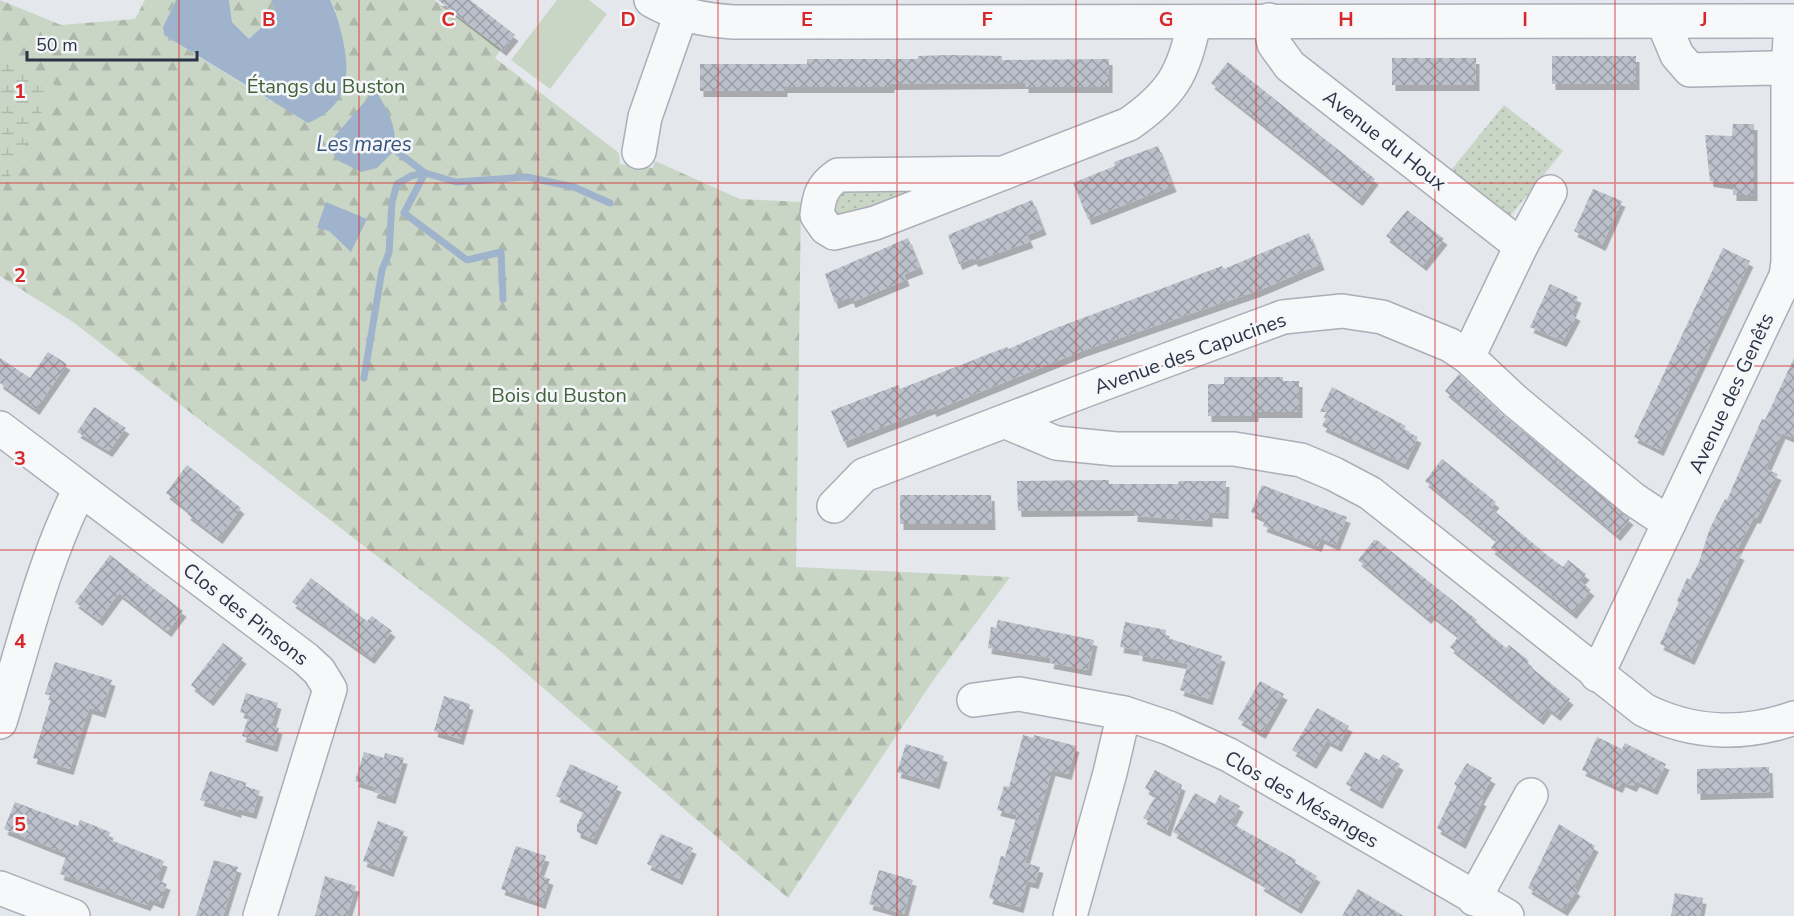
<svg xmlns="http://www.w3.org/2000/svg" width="1794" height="916" viewBox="0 0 1794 916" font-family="'Nunito Sans',sans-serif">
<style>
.green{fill:url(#green-dots)}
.forest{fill:url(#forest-firs)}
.wetland{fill:url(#wetland-marsh)}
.pitch{fill:#c9d6c5}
.water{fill:#9fb4cc}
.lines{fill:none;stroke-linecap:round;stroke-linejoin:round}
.stream{stroke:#9fb4cc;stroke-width:7}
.building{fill:url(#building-cross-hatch);filter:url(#shadow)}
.minor-casing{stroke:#a9aeb7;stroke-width:36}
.minor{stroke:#f7f8fa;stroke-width:33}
.grid{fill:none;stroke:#d62828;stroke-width:1.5;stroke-opacity:0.55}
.labels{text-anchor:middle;stroke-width:5;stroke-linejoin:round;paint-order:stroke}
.park-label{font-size:20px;fill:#3f6138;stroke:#f4f6f9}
.street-label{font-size:20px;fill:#2b3445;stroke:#f4f6f9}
.water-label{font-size:21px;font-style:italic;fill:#34527a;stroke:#f4f6f9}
.grid-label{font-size:20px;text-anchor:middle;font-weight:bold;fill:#d62828;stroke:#f4f6f9;stroke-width:5;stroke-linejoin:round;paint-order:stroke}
</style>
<defs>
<pattern id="green-dots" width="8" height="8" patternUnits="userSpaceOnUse" patternTransform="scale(1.5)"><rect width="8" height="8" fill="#c9d6c5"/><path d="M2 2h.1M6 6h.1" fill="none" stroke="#adb8ab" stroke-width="1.8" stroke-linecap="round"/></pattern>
<pattern id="forest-firs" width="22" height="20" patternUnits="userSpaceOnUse" patternTransform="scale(1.5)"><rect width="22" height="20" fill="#c9d6c5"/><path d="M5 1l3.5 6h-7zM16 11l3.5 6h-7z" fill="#adb8ab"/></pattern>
<pattern id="wetland-marsh" width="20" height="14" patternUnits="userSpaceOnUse" patternTransform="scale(1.5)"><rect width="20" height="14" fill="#c9d6c5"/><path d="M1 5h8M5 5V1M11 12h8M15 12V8" fill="none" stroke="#adb8ab"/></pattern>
<pattern id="building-cross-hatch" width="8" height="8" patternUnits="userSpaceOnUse" patternTransform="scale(1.5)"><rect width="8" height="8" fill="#bbc0ca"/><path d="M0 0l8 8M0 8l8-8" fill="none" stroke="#989da6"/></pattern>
<filter id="shadow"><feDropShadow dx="3.5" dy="6" stdDeviation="0" flood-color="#0004"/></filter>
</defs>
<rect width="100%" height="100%" fill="#e4e7ec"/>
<g class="green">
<polygon points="1504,105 1563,151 1506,221 1448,174"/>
<polygon points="942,185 852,215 840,215 833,210 840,190"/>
</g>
<g class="forest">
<polygon points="0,0 61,25 135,19 145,0 176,0 163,27 164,35 272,102 336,11 330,0 434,0 501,49 495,58 619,153 620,164 653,168 655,161 740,199 801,202 796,567 1010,577 932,682 788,898 499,650 73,322 0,276"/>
<polygon points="229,0 271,0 276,14 249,39 232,22"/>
</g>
<polygon class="wetland" points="0,59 55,85 0,196"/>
<polygon class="pitch" points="557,0 589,0 607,14 550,89 511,60"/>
<g class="water">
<path d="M 176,0 L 229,0 L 232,22 L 249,39 L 276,14 L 271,0 L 330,0 C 336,12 339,23 342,36 C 351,74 349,106 308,123 L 164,35 L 163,27 Z"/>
<path d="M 375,90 C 389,111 396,125 395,150 L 377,168 L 361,172 L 339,161 L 326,146 Z"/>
<polygon points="326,202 367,219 351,252 329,231 317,228"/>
</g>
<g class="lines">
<g class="stream">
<polyline points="395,150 425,173 456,182 527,177 574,187 610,203"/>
<polyline points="425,173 404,213 467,260 501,252 503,299"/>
<polyline points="364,378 382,270 389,253 392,202 397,184 411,176 425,173"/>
</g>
</g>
<g class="building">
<polygon points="438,0 470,0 515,35 503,50"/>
<polygon points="950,55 1002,56 1002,60 1109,59 1109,87 1025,87 1025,83 891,84 891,87 784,87 784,91 700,91 700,64 807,64 807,59 918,59 918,56"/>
<rect x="1552" y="56" width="84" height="28"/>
<rect x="1392" y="58" width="84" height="27"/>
<polygon points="1228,62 1375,179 1359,200 1211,83"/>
<polygon points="1733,124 1754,124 1754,195 1733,195 1733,184 1710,181 1705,135 1732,136"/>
<polygon points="1158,146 1173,186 1088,219 1073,183 1115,166 1114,162"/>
<polygon points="1593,189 1622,201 1602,245 1574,231"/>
<polygon points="1032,200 1043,229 1027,235 1030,242 975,261 973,258 959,264 948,235"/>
<polygon points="1407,210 1444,239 1423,265 1386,236"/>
<polygon points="1309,233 1321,264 1257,291 1082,351 933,411 932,408 844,442 831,411 898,385 900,389 986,355 1007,347 1008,349 1056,328 1222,266 1224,269"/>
<polygon points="908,238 920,268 904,274 906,280 852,302 850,297 835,303 825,274"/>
<polygon points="1723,248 1750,261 1660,450 1634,437"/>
<polygon points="1550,284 1578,297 1572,312 1577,315 1563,341 1530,327"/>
<polygon points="48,352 67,364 36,409 0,383 0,358 30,378"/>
<polygon points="1794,358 1794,438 1782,433 1766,469 1778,474 1757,518 1754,517 1736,552 1741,554 1691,659 1660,644 1679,602 1677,601 1687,578 1690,580 1699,562 1710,528 1725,499 1727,500 1762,419 1765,420"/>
<polygon points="1459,374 1503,415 1630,519 1617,535 1445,391"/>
<polygon points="1224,377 1283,377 1283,381 1299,381 1299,412 1255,412 1255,416 1208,416 1208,384 1224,384"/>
<polygon points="1332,387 1406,426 1404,430 1418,437 1405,464 1322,426 1329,412 1320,412"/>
<polygon points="94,407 126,428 109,451 77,432"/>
<polygon points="1442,459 1496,502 1491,508 1547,555 1563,567 1568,560 1586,574 1580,581 1591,590 1573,613 1491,548 1497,540 1425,481"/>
<polygon points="187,465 241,508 219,538 187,514 189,511 166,493"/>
<polygon points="1109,480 1109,484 1178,484 1179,481 1226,481 1225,513 1209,512 1209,521 1134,516 1134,510 1018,511 1017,481"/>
<polygon points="1262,485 1347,517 1336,545 1321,538 1318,546 1263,526 1266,519 1251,512"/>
<polygon points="900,495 991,495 992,524 900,524"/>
<polygon points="1374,540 1377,540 1477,620 1475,622 1506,648 1509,645 1529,661 1527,664 1570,699 1557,715 1548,708 1540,719 1450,647 1459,636 1431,614 1428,618 1358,560"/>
<polygon points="110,555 183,611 168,631 119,593 99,620 75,602"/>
<polygon points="311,578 367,621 372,616 392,631 371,658 292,602"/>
<polygon points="998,620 1094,640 1088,670 1050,663 1051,658 988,648 991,627 996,628"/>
<polygon points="1125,622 1166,630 1165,637 1222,656 1209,699 1180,690 1188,664 1139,655 1139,650 1120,647"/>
<polygon points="223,643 243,658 210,700 191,685"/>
<polygon points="55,662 112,680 102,712 89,708 70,769 33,758 52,696 45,694"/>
<polygon points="1260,681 1284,694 1262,733 1238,719"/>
<polygon points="246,693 278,703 271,726 279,728 274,746 242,736 249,715 240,712"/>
<polygon points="444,696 470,704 460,739 434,731"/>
<polygon points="1317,708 1349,726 1338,746 1327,740 1313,763 1292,750"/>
<polygon points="1023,735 1033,738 1034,735 1076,746 1068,774 1052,770 1025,863 1040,867 1035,883 1027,881 1020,907 989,898 1001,856 1005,857 1017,815 997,810 1004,786 1009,787"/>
<polygon points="1597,737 1622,749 1625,743 1666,764 1654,789 1636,781 1633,786 1622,781 1619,787 1582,770"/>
<polygon points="906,744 944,756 936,783 897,772"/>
<polygon points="364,752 384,758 385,753 404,758 392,798 373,792 375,787 355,781"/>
<polygon points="1365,752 1379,760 1383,754 1400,764 1379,803 1346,784"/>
<polygon points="1467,763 1492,778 1480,799 1483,800 1462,843 1437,828 1457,786 1454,784"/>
<polygon points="570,764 618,786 593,839 577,832 577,825 585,809 556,796"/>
<polygon points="1769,767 1770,792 1697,794 1697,769"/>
<polygon points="1155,770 1182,785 1167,831 1143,818 1156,795 1145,788"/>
<polygon points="210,771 247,783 245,786 260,791 253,813 238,809 238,812 200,800"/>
<polygon points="1195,793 1215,804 1220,795 1240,806 1231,823 1296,860 1295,863 1317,876 1298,908 1260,885 1262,882 1173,832"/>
<polygon points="15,802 78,826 80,820 110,832 108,839 164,861 157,880 167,884 160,903 150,899 147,905 60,874 67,854 4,829"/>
<polygon points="378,821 404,831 390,871 363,861"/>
<polygon points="1559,824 1595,846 1574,888 1577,890 1564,910 1528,888"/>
<polygon points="661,834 693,848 679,879 647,864"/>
<polygon points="516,846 546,856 539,875 550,879 542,903 501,889"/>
<polygon points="214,860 238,867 223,916 196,916"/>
<polygon points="879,870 913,880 904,914 869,904"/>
<polygon points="325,876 356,886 347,916 315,916"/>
<polygon points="1358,889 1404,916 1342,916"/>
<polygon points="1675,893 1703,898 1700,916 1671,916"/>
</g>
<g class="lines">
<defs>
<g id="minor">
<path d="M 651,0 C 676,15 704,20 733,22 L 1794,21"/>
<polyline points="1269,20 1274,44 1290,66 1521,246"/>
<polyline points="1663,22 1677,55 1690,70 1772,68 1794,73"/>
<polyline points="639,152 645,117 681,14"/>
<path d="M 1004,173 L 838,175 C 822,186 819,196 817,215 L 826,228 L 834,233 L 875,223 L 1129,124 C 1172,94 1184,73 1194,23"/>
<polyline points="1468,357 1521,246 1550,192"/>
<path d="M 1006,422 L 1056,443 L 1116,449 L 1234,449 L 1301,460 L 1334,474 L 1370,493 L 1644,710 C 1692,734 1744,736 1794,718"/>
<polyline points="0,428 306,659 319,671 330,689 260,916"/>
<polyline points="834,506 864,475 1086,390 1283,317 1342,311 1382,317 1450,345 1468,357 1515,401 1633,499 1669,523"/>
<polyline points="1597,675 1786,276 1788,262 1788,71 1791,22"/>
<polyline points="974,700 1019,694 1124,713 1169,728 1229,755 1507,916"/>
<path d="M 0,722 C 24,644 43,562 80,489"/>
<polyline points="0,888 73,916"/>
<polyline points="1474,899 1531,795"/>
<polyline points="1070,916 1110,773 1124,713"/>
</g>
</defs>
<use href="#minor" class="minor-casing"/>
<use href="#minor" class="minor"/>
</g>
<path class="grid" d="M 179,0 L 179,916M 359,0 L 359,916M 538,0 L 538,916M 718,0 L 718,916M 897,0 L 897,916M 1076,0 L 1076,916M 1256,0 L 1256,916M 1435,0 L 1435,916M 1615,0 L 1615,916M 0,183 L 1794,183M 0,366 L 1794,366M 0,550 L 1794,550M 0,733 L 1794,733"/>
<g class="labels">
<g class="park-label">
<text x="326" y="93">Étangs du Buston</text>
<text x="559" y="402">Bois du Buston</text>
</g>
<g class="street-label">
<text transform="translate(1385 140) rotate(38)" y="7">Avenue du Houx</text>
<text transform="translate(1190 353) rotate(-20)" y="7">Avenue des Capucines</text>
<text transform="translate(1731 393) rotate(-65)" y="7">Avenue des Genêts</text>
<text transform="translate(246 614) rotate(38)" y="7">Clos des Pinsons</text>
<text transform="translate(1302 799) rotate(30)" y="7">Clos des Mésanges</text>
</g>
<g class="water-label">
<text x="364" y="151">Les mares</text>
</g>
</g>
<g class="grid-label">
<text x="269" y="26">B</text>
<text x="448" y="26">C</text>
<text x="628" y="26">D</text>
<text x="807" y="26">E</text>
<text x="987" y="26">F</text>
<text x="1166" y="26">G</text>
<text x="1346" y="26">H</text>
<text x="1525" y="26">I</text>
<text x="1704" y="26">J</text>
<text x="20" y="98">1</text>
<text x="20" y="282">2</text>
<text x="20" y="465">3</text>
<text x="20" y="648">4</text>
<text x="20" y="831">5</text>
</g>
<path d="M27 51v9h170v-9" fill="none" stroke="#2b3445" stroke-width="3"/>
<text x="36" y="51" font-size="18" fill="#2b3445" stroke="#f4f6f9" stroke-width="4.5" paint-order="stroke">50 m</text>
</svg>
